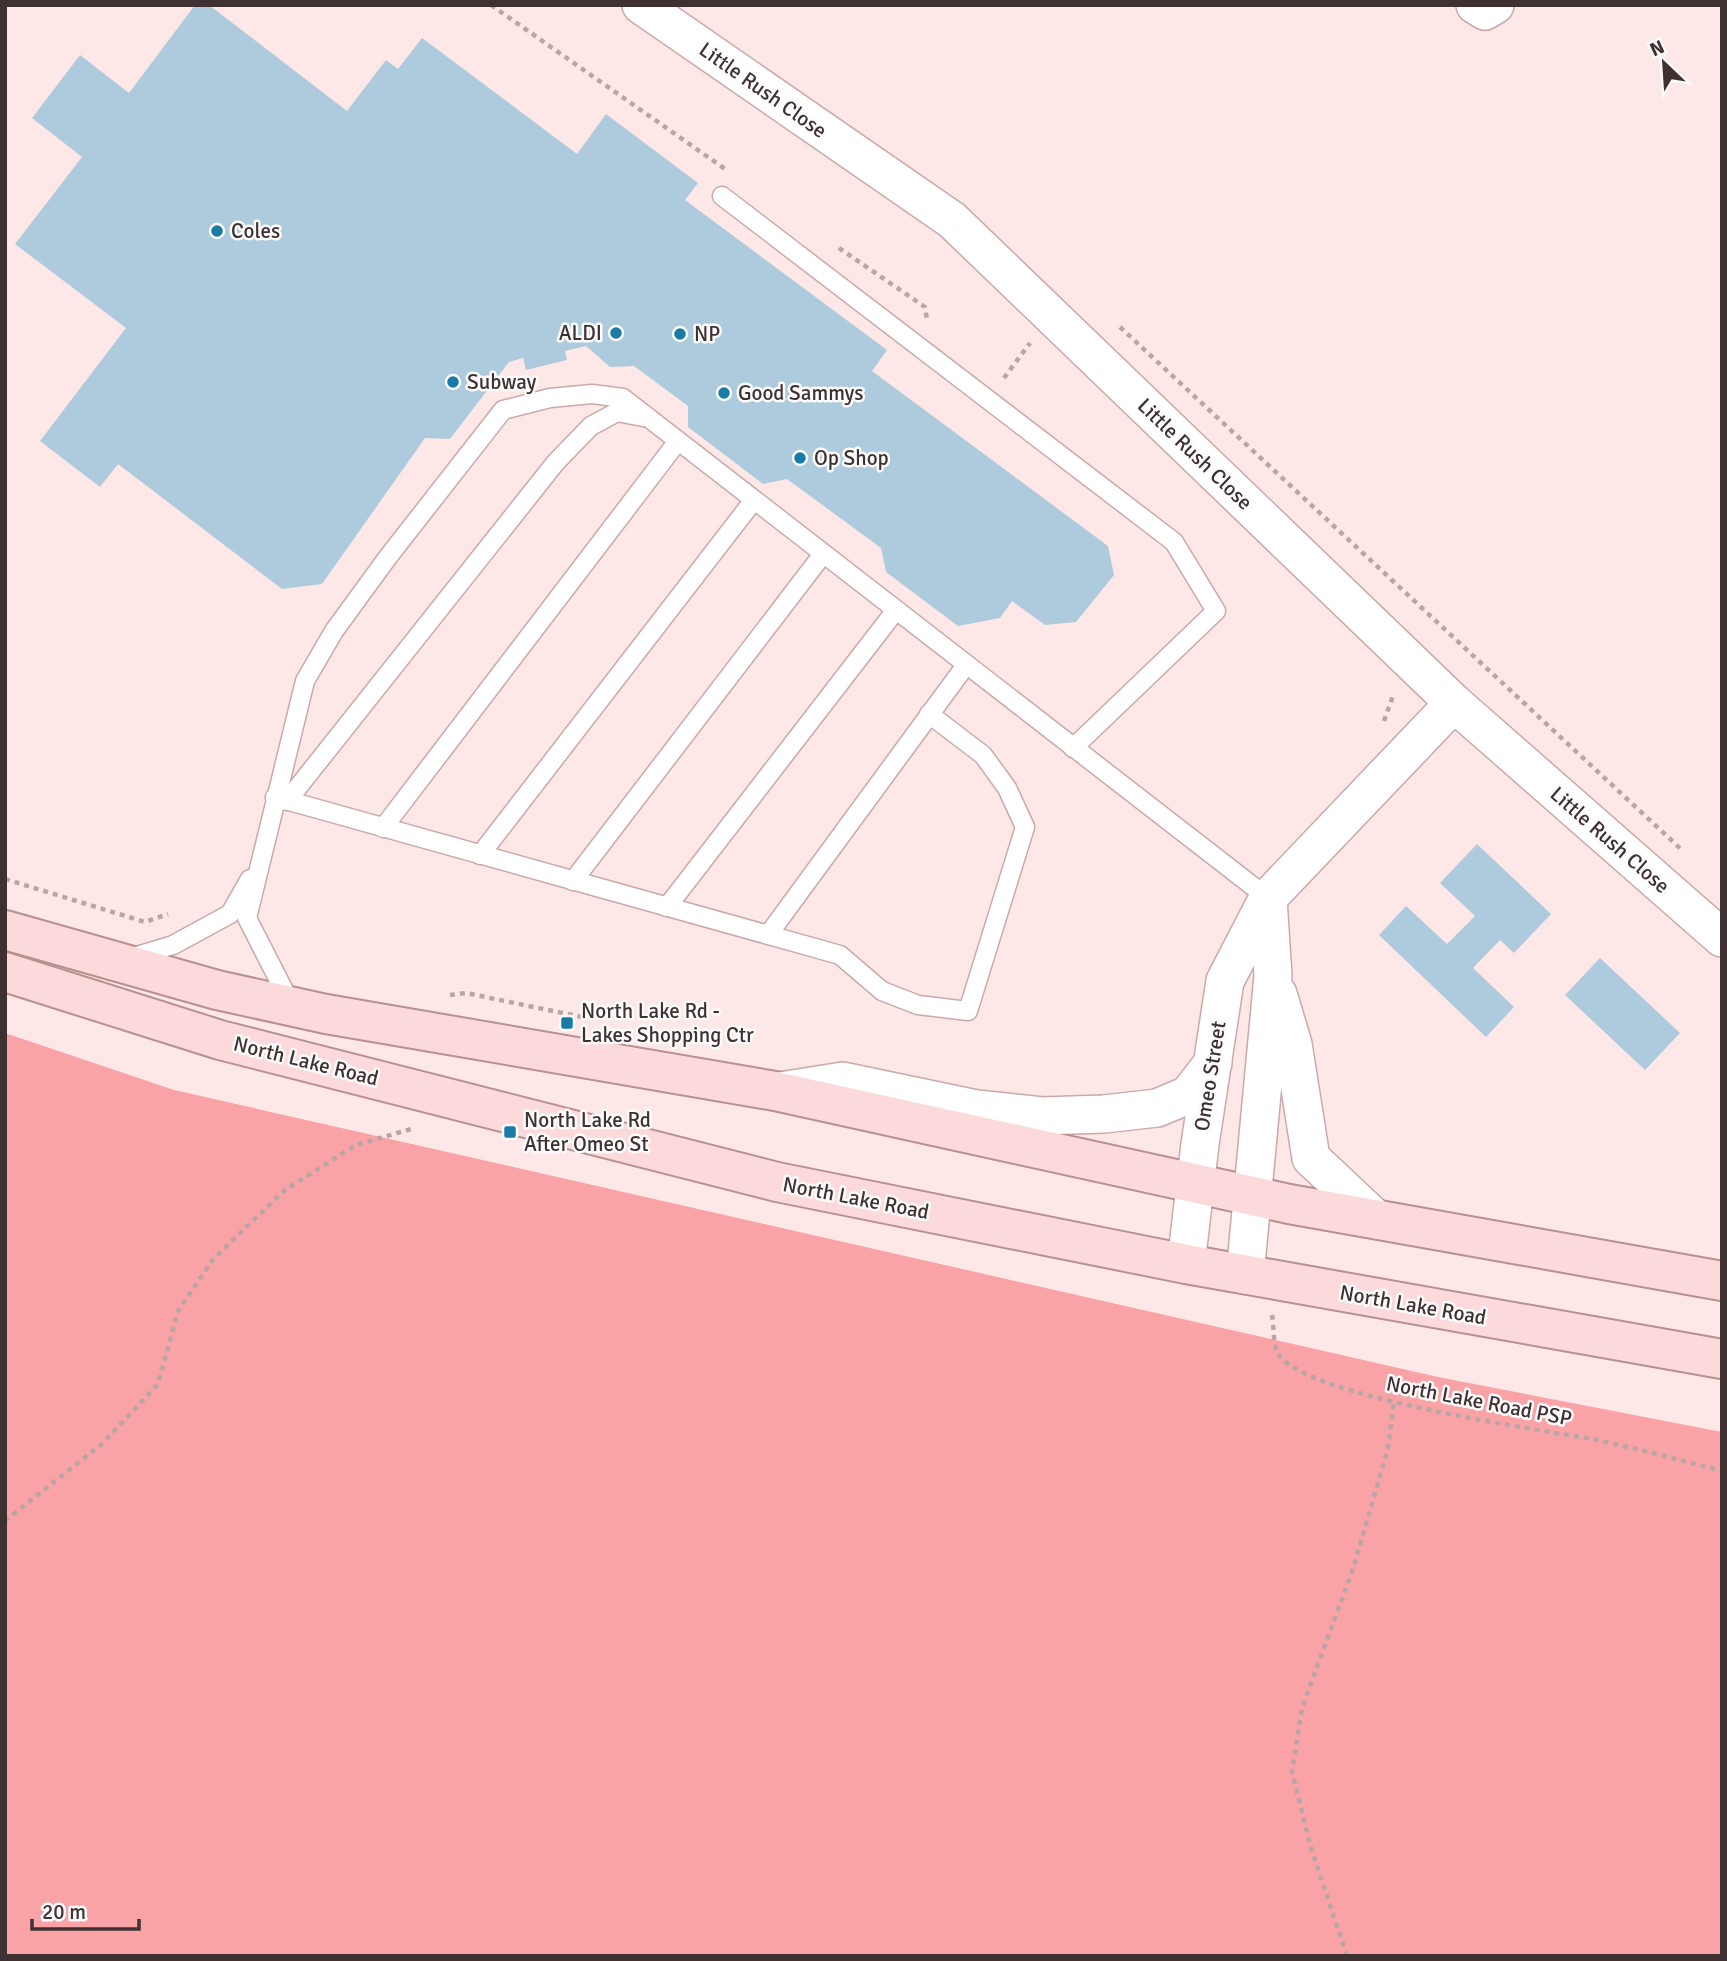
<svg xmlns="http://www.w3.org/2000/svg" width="1727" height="1961" viewBox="0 0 1727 1961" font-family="Signika,sans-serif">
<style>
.forest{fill:#faa3a7}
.building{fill:#adcbdd}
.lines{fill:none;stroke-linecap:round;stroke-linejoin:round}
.service-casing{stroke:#cba8a9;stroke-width:21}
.minor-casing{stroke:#cba8a9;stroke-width:40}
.primary-casing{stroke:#b98f90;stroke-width:42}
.path{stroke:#b9a5a5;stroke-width:4.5;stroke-dasharray:5 5;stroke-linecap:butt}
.service{stroke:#fff;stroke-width:18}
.minor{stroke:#fff;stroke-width:37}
.primary{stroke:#fcdadb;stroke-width:38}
.poi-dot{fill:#1b7ba7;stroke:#fbfbfb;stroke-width:2.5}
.labels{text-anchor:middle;stroke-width:5;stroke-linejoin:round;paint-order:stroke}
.street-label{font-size:21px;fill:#3f3131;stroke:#fbfbfb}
.poi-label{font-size:21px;fill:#3f3131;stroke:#fbfbfb;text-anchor:start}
</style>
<rect width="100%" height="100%" fill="#fee7e7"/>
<polygon class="forest" points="5,1033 174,1090 1438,1377 1722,1432 1722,1956 5,1956"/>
<g class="building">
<polygon points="195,5 209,5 347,111 386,60 398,69 422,38 577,154 606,114 698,183 685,200 887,350 872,371 1108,546 1114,575 1076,622 1045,625 1012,601 1000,618 958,626 886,572 881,548 787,479 763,484 688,427 688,406 634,366 610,367 586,346 565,351 567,360 526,370 523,358 509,362 450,439 425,438 322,584 282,589 118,464 100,487 40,441 126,328 15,244 82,157 32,118 80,55 129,93"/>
<polygon points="1477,844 1551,914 1514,953 1500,940 1473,968 1514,1007 1486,1037 1379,935 1406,906 1447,944 1475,916 1440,883"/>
<polygon points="1600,958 1680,1033 1645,1070 1565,995"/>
</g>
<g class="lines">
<defs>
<g id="service">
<polyline points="722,196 1174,542 1216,611 1073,748"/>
<polyline points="275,797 840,955 882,991 918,1005 968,1011 1025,827 1007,788 983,755 929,714"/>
<polyline points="287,801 556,462 591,426 617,412 643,417"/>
<polyline points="383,828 678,441"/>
<polyline points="480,855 754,500"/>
<polyline points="573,881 823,554"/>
<polyline points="667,907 896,610"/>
<polyline points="768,935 966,665"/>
<polyline points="130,958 173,945 230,914 250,879"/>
<polyline points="292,1006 247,918 305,681 334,631 388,557 503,410 550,398 592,394 623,398 1268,898"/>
</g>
<g id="minor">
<polyline points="641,5 952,220 1454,703 1722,938"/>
<polyline points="1475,5 1485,11 1495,5"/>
<polyline points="1278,994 1293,1044 1311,1158 1377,1220"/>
<polyline points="780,1091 843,1081 977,1109 1042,1116 1104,1114 1157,1108 1188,1095 1213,1063"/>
<polyline points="1186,1264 1200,1144 1225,981 1268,898 1454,703"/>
<polyline points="1245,1275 1273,976 1268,899"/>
</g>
<g id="primary">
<polyline points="5,930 217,990 326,1014 775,1091 1289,1204 1722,1281"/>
<polyline points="5,972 220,1040 777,1182 1186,1264 1722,1359"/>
</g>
</defs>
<use href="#service" class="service-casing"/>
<use href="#minor" class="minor-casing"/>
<use href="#primary" class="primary-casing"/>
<g class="path">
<polyline points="491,5 725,169"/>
<polyline points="839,248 925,307 927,320"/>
<polyline points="1120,327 1683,851"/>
<polyline points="1004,378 1030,343"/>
<polyline points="1384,721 1394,693"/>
<polyline points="5,879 145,922 168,914"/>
<polyline points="450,995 466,993 582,1017"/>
<path d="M 1272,1315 C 1274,1326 1273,1343 1277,1352 C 1299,1397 1545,1430 1597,1440 C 1639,1449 1680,1460 1722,1471"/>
<polyline points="5,1521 103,1443 158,1384 178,1311 214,1258 285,1190 356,1145 411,1129"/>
<polyline points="1347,1956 1311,1848 1292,1772 1302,1708 1353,1569 1388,1448 1394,1403"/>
</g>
<use href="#service" class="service"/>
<use href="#minor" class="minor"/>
<use href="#primary" class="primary"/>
</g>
<g class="poi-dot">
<circle cx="217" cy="231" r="7"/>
<circle cx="616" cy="333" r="7"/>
<circle cx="680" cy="334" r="7"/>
<circle cx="453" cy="382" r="7"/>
<circle cx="724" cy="393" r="7"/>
<circle cx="800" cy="458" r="7"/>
<rect x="560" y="1016" width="14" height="14" rx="3.5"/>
<rect x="503" y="1125" width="14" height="14" rx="3.5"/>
</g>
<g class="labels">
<g class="street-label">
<text transform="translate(763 90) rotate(35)" y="7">Little Rush Close</text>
<text transform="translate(1195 454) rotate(44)" y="7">Little Rush Close</text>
<text transform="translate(1610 840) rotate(41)" y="7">Little Rush Close</text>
<text transform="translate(306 1061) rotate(14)" y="7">North Lake Road</text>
<text transform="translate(1210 1076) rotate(-81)" y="7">Omeo Street</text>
<text transform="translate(856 1198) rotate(11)" y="7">North Lake Road</text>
<text transform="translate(1413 1305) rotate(10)" y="7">North Lake Road</text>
<text transform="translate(1479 1401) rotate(11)" y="7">North Lake Road PSP</text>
</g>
<g class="poi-label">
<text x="231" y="238">Coles</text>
<text x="602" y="340" text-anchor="end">ALDI</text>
<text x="694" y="341">NP</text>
<text x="467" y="389">Subway</text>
<text x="738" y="400">Good Sammys</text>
<text x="814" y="465">Op Shop</text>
<text x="581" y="1018">North Lake Rd -<tspan x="581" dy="24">Lakes Shopping Ctr</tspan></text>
<text x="524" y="1127">North Lake Rd<tspan x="524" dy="24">After Omeo St</tspan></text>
</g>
</g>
<rect width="1727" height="1961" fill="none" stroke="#3f3131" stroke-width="14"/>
<g transform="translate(1664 63) rotate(335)" stroke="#fbfbfb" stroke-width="5" paint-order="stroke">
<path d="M0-5L12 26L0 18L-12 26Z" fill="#3f3131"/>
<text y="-10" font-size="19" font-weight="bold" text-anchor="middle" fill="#3f3131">N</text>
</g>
<path d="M32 1919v10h107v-10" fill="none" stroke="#3f3131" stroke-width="3.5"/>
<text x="42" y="1919" font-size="21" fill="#3f3131" stroke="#fbfbfb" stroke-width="5" paint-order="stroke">20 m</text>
</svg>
